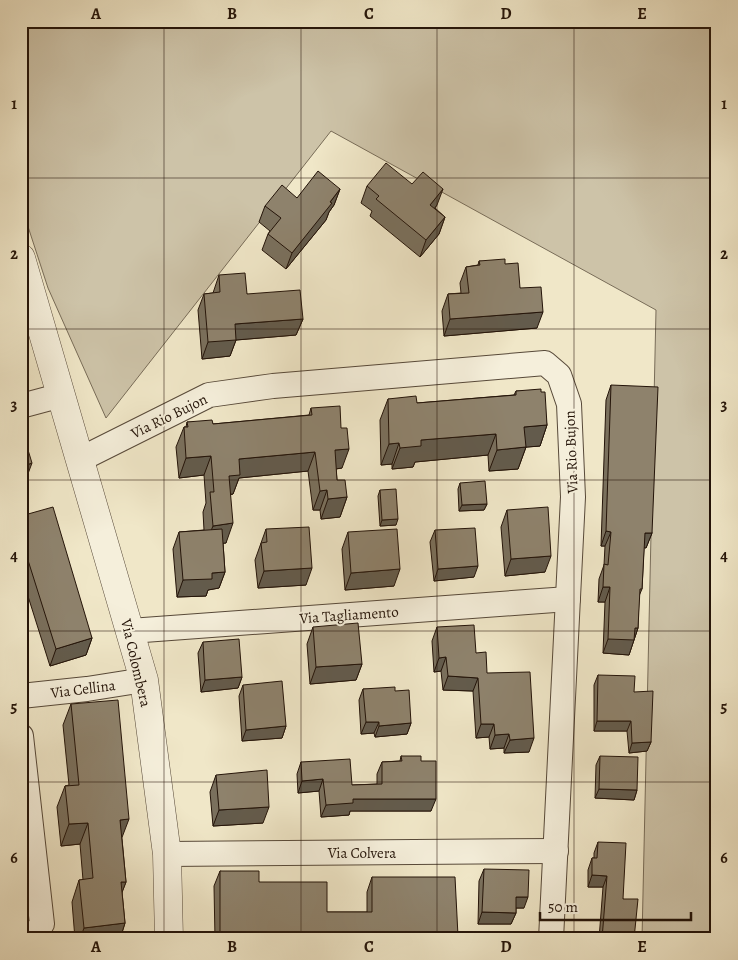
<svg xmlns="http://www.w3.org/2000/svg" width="738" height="960" viewBox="0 0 738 960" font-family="Alegreya,serif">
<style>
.green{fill:#cdc3a8;stroke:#786c58}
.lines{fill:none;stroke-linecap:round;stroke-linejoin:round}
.minor-casing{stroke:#574939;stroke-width:26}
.tertiary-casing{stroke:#574939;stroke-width:29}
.minor{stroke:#f5efdb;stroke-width:24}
.tertiary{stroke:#f5efdb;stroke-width:28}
.wall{fill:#7a705d;stroke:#241409}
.shaded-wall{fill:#635b4c;stroke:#241409}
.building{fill:#8e826c;stroke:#241409}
.grid{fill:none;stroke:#241409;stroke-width:1;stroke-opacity:0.55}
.labels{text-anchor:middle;stroke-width:4;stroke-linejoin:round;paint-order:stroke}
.street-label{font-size:15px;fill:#241409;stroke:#f5efdb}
.neatline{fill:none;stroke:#241409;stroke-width:2}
.grid-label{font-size:16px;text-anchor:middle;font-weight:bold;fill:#241409}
</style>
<rect width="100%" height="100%" fill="#f0e7c8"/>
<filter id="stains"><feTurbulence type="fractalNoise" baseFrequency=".004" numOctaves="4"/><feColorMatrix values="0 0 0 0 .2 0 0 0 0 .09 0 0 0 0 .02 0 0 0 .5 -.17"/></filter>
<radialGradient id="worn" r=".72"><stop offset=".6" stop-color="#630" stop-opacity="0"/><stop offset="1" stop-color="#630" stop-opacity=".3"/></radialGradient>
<polygon class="green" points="21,21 717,21 717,939 642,939 656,310 331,131 106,418 48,288 21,205"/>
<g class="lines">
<defs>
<g id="minor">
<polyline points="21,406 62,395"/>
<polyline points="81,459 209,395 273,386 545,363 559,375 569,404 573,497 551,939"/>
<polyline points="130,631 568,599"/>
<polyline points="21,696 87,689 144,680"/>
<polyline points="21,736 42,924 31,939"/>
<polyline points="167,854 556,851"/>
</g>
<polyline id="tertiary" points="21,258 144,680 167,854 169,939"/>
</defs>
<use href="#minor" class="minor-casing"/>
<use href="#tertiary" class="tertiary-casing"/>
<use href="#minor" class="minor"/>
<use href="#tertiary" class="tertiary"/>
</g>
<g class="wall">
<polygon points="367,186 437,205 435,208 445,217 439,234 420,257 370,216 372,211 361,203"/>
<polygon points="340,189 334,205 329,212 326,220 286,269 262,250 268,234 270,231 259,222 265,206 297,198"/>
<polygon points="479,261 505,264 520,288 537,328 444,336 442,311 448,294 461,293 460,283 466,267 478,265"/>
<polygon points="219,275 247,294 303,319 296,335 236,340 230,356 202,359 198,310 204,294 213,293"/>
<polygon points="611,385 652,533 646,548 644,547 642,589 639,596 638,628 629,655 603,653 605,602 598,602 599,579 604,565 605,546 601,546 606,400"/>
<polygon points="516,391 541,392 547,425 540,446 526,447 518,469 489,471 488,455 415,462 413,467 392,469 392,464 381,465 380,420 388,399 417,403 514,395"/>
<polygon points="311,408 342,468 336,469 337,480 347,497 340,517 321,519 320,510 313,510 308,471 239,478 233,494 230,495 226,543 223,543 225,572 219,588 208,590 206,596 177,597 173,549 179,532 204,530 203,512 206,503 204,475 179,478 176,447 184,427 186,427 187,422 213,424 309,415"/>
<polygon points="460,483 487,504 484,510 459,511 458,489"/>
<polygon points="380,490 396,525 380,526 378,496"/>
<polygon points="507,510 545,572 505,576 501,527"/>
<polygon points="21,516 92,638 86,655 50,666 21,574"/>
<polygon points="266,529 306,585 258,588 255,560"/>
<polygon points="435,530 474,577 434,581 430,542"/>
<polygon points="348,532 394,586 345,590 342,549"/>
<polygon points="313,627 362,664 356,680 310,684 307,644"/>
<polygon points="437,627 476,653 529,752 504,753 504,748 490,749 489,737 476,738 473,691 443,690 441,671 434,672 432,641"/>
<polygon points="203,642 242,677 238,688 201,692 198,653"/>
<polygon points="598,675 634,692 651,742 647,751 629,753 627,731 594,731 594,685"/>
<polygon points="243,685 286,726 282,738 242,741 239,696"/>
<polygon points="363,689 395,691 411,723 407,734 375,737 374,733 361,734 359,700"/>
<polygon points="71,704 122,839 126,882 122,892 125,923 120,939 75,939 72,902 79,880 83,880 80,844 61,846 57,807 65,786 69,785 63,725"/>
<polygon points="401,756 421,761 431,811 350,811 349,815 321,817 319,791 298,793 297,774 301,762 352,785 377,784 377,774 382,762 400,761"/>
<polygon points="600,756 637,790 634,800 595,798 596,765"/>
<polygon points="216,775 263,823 213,826 210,792"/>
<polygon points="598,842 623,899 634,939 599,939 603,887 588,887 588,870 592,858 594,858 594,853"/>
<polygon points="484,869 524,908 516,908 516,913 511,924 478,924 479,881"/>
<polygon points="220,871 259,882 327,912 367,912 367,892 372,877 458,936 457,939 215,939 214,886"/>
</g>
<g class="shaded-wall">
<polygon points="340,189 334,205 329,212 326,220 286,269 292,253"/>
<polygon points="443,189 437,205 424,221 430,205"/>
<polygon points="445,217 439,234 420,257 426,240"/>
<polygon points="543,312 537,328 444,336 450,319"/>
<polygon points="303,319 296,335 236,340 230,356 202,359 208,342 235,324"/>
<polygon points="547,425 540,446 516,448 524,427"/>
<polygon points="496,434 488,455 415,462 413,467 392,469 400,448 421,440"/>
<polygon points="399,443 392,464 381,465 389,444"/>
<polygon points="526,447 518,469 489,471 497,450"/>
<polygon points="349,449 342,468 328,470 335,450"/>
<polygon points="315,452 308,471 239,478 233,494 222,495 229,476 239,459"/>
<polygon points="211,456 204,475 179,478 186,458"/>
<polygon points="32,463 26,479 21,481 21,467"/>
<polygon points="327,490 320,510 313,510 320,491"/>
<polygon points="347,497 340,517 321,519 328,499"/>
<polygon points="487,504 484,510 459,511 462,505"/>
<polygon points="398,519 396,525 380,526 382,520"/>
<polygon points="233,523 226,543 205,545 213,526"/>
<polygon points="606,531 611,532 605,546 601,546"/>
<polygon points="645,533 652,533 646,548 640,547"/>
<polygon points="551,556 545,572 505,576 511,559"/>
<polygon points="478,566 474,577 434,581 438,569"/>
<polygon points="312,568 306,585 258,588 264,571"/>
<polygon points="400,569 394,586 345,590 351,573"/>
<polygon points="225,572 219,588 208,590 206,596 177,597 183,580 212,573"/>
<polygon points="603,587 610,587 605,602 598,602"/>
<polygon points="635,628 638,628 629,655 603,653 608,639"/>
<polygon points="92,638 86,655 50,666 56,649"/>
<polygon points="446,657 441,671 434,672 439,658"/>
<polygon points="362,664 356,680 310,684 316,667"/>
<polygon points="448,676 478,678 473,691 443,690"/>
<polygon points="242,677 238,688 201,692 205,680"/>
<polygon points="597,721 631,721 627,731 594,731"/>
<polygon points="366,722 379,722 374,733 361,734"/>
<polygon points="411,723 407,734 375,737 379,726"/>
<polygon points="481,724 494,724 489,737 476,738"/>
<polygon points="286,726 282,738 242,741 246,730"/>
<polygon points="509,734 504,748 490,749 495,735"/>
<polygon points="534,738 529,752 504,753 510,740"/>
<polygon points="651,742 647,751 629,753 632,743"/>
<polygon points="323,779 319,791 298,793 302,781"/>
<polygon points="599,789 637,790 634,800 595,798"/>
<polygon points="353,799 436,799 431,811 350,811 349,815 321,817 326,805"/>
<polygon points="269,807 263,823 213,826 219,810"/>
<polygon points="129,819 121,840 120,820"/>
<polygon points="88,823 80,844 61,846 69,824"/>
<polygon points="592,875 607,876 603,887 588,887"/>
<polygon points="121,882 126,882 118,903"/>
<polygon points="516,897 528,897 524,908 512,908"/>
<polygon points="482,912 516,913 511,924 478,924"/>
<polygon points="125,923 120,939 80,939 84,928"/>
<polygon points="272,935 352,935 350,939 271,939"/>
<polygon points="458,936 457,939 401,939 402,937"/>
</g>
<g class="building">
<polygon points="386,163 412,184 423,172 443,189 430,205 445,217 426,240 376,199 379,196 367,186"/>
<polygon points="318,171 340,189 330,202 332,203 292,253 268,234 281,218 265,206 282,185 297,198"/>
<polygon points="505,259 505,264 518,263 520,288 541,287 543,312 450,319 448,294 469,293 466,267 480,265 479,261"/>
<polygon points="245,273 247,294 300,290 303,319 235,324 236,340 208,342 204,294 220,292 219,275"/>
<polygon points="611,385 658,387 652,533 645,533 642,589 640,589 638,628 635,628 634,640 608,639 610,587 603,587 604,564 608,565 611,532 606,531"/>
<polygon points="541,389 541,392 545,392 547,425 524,427 526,447 497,450 496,434 421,440 421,446 400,448 399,443 389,444 388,399 416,396 417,403 516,395 516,391"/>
<polygon points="340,406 341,428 347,428 349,449 335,450 337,480 345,480 347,497 328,499 327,490 320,491 315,452 239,459 240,475 229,476 233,523 213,526 210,492 214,492 211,456 186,458 184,427 188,427 187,422 212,420 213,424 312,415 311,408"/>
<polygon points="21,427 32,463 21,467"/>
<polygon points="485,481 487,504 462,505 460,483"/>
<polygon points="396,489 398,519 382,520 380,490"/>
<polygon points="53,507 92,638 56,649 21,538 21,516"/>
<polygon points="548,507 551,556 511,559 507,510"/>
<polygon points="309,527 312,568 264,571 261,543 267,542 266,529"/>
<polygon points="475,528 478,566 438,569 435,530"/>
<polygon points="222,529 225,572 212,573 212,579 183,580 179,532"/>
<polygon points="397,529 400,569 351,573 348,532"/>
<polygon points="358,623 362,664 316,667 313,627"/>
<polygon points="474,625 476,653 486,652 487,673 530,672 534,738 510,740 509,734 495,735 494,724 481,724 478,678 448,676 446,657 439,658 437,627"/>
<polygon points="239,639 242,677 205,680 203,642"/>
<polygon points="598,675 635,676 634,692 653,691 651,742 632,743 631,721 597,721"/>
<polygon points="282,681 286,726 246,730 243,685"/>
<polygon points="395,687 395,691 409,690 411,723 379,726 379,722 366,722 363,689"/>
<polygon points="118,700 129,819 120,820 126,882 121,882 125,923 84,928 79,880 93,878 88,823 69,824 65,786 79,785 71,704"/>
<polygon points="401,756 421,756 421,761 436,761 436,799 353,799 353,803 326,805 323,779 302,781 301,762 350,759 352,785 382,784 382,762 402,761"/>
<polygon points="600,756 638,757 637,790 599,789"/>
<polygon points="267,770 269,807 219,810 216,775"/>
<polygon points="598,842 626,843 623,899 638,899 634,939 602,939 607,876 592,875 592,858 597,858"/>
<polygon points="484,869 529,870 528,897 516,897 516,913 482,912"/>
<polygon points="220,871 259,871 259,882 327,882 327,912 372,912 372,877 455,877 458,936 402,937 402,939 352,939 352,935 272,935 273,939 220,939"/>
</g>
<path class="grid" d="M 164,21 L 164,939M 301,21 L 301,939M 437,21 L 437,939M 574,21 L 574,939M 21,178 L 717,178M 21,329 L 717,329M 21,480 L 717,480M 21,631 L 717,631M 21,782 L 717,782"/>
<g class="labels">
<g class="street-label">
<text transform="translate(169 416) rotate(-26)" y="5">Via Rio Bujon</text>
<text transform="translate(571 452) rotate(-92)" y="5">Via Rio Bujon</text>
<text transform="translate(349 615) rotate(-4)" y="5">Via Tagliamento</text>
<text transform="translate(136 663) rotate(77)" y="5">Via Colombera</text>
<text transform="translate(83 689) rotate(-7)" y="5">Via Cellina</text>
<text x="362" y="858">Via Colvera</text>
</g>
</g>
<rect width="738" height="960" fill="none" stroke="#f0e7c8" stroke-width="55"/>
<path d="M540 912v8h151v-8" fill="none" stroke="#241409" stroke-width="2.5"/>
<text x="548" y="912" font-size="15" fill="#241409" stroke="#f5efdb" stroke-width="4" paint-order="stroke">50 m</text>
<rect x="28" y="28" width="682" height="904" class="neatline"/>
<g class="grid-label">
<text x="96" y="19">A</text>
<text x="232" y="19">B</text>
<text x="369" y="19">C</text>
<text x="506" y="19">D</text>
<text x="642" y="19">E</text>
<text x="14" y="109">1</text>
<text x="724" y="109">1</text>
<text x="14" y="259">2</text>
<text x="724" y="259">2</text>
<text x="14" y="410">3</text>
<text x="724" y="410">3</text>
<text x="14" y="561">4</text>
<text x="724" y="561">4</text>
<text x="14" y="712">5</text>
<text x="724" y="712">5</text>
<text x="14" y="863">6</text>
<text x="724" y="863">6</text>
<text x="96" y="952">A</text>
<text x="232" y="952">B</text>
<text x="369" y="952">C</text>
<text x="506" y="952">D</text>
<text x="642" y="952">E</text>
</g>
<rect width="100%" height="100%" filter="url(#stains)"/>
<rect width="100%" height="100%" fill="url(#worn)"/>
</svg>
